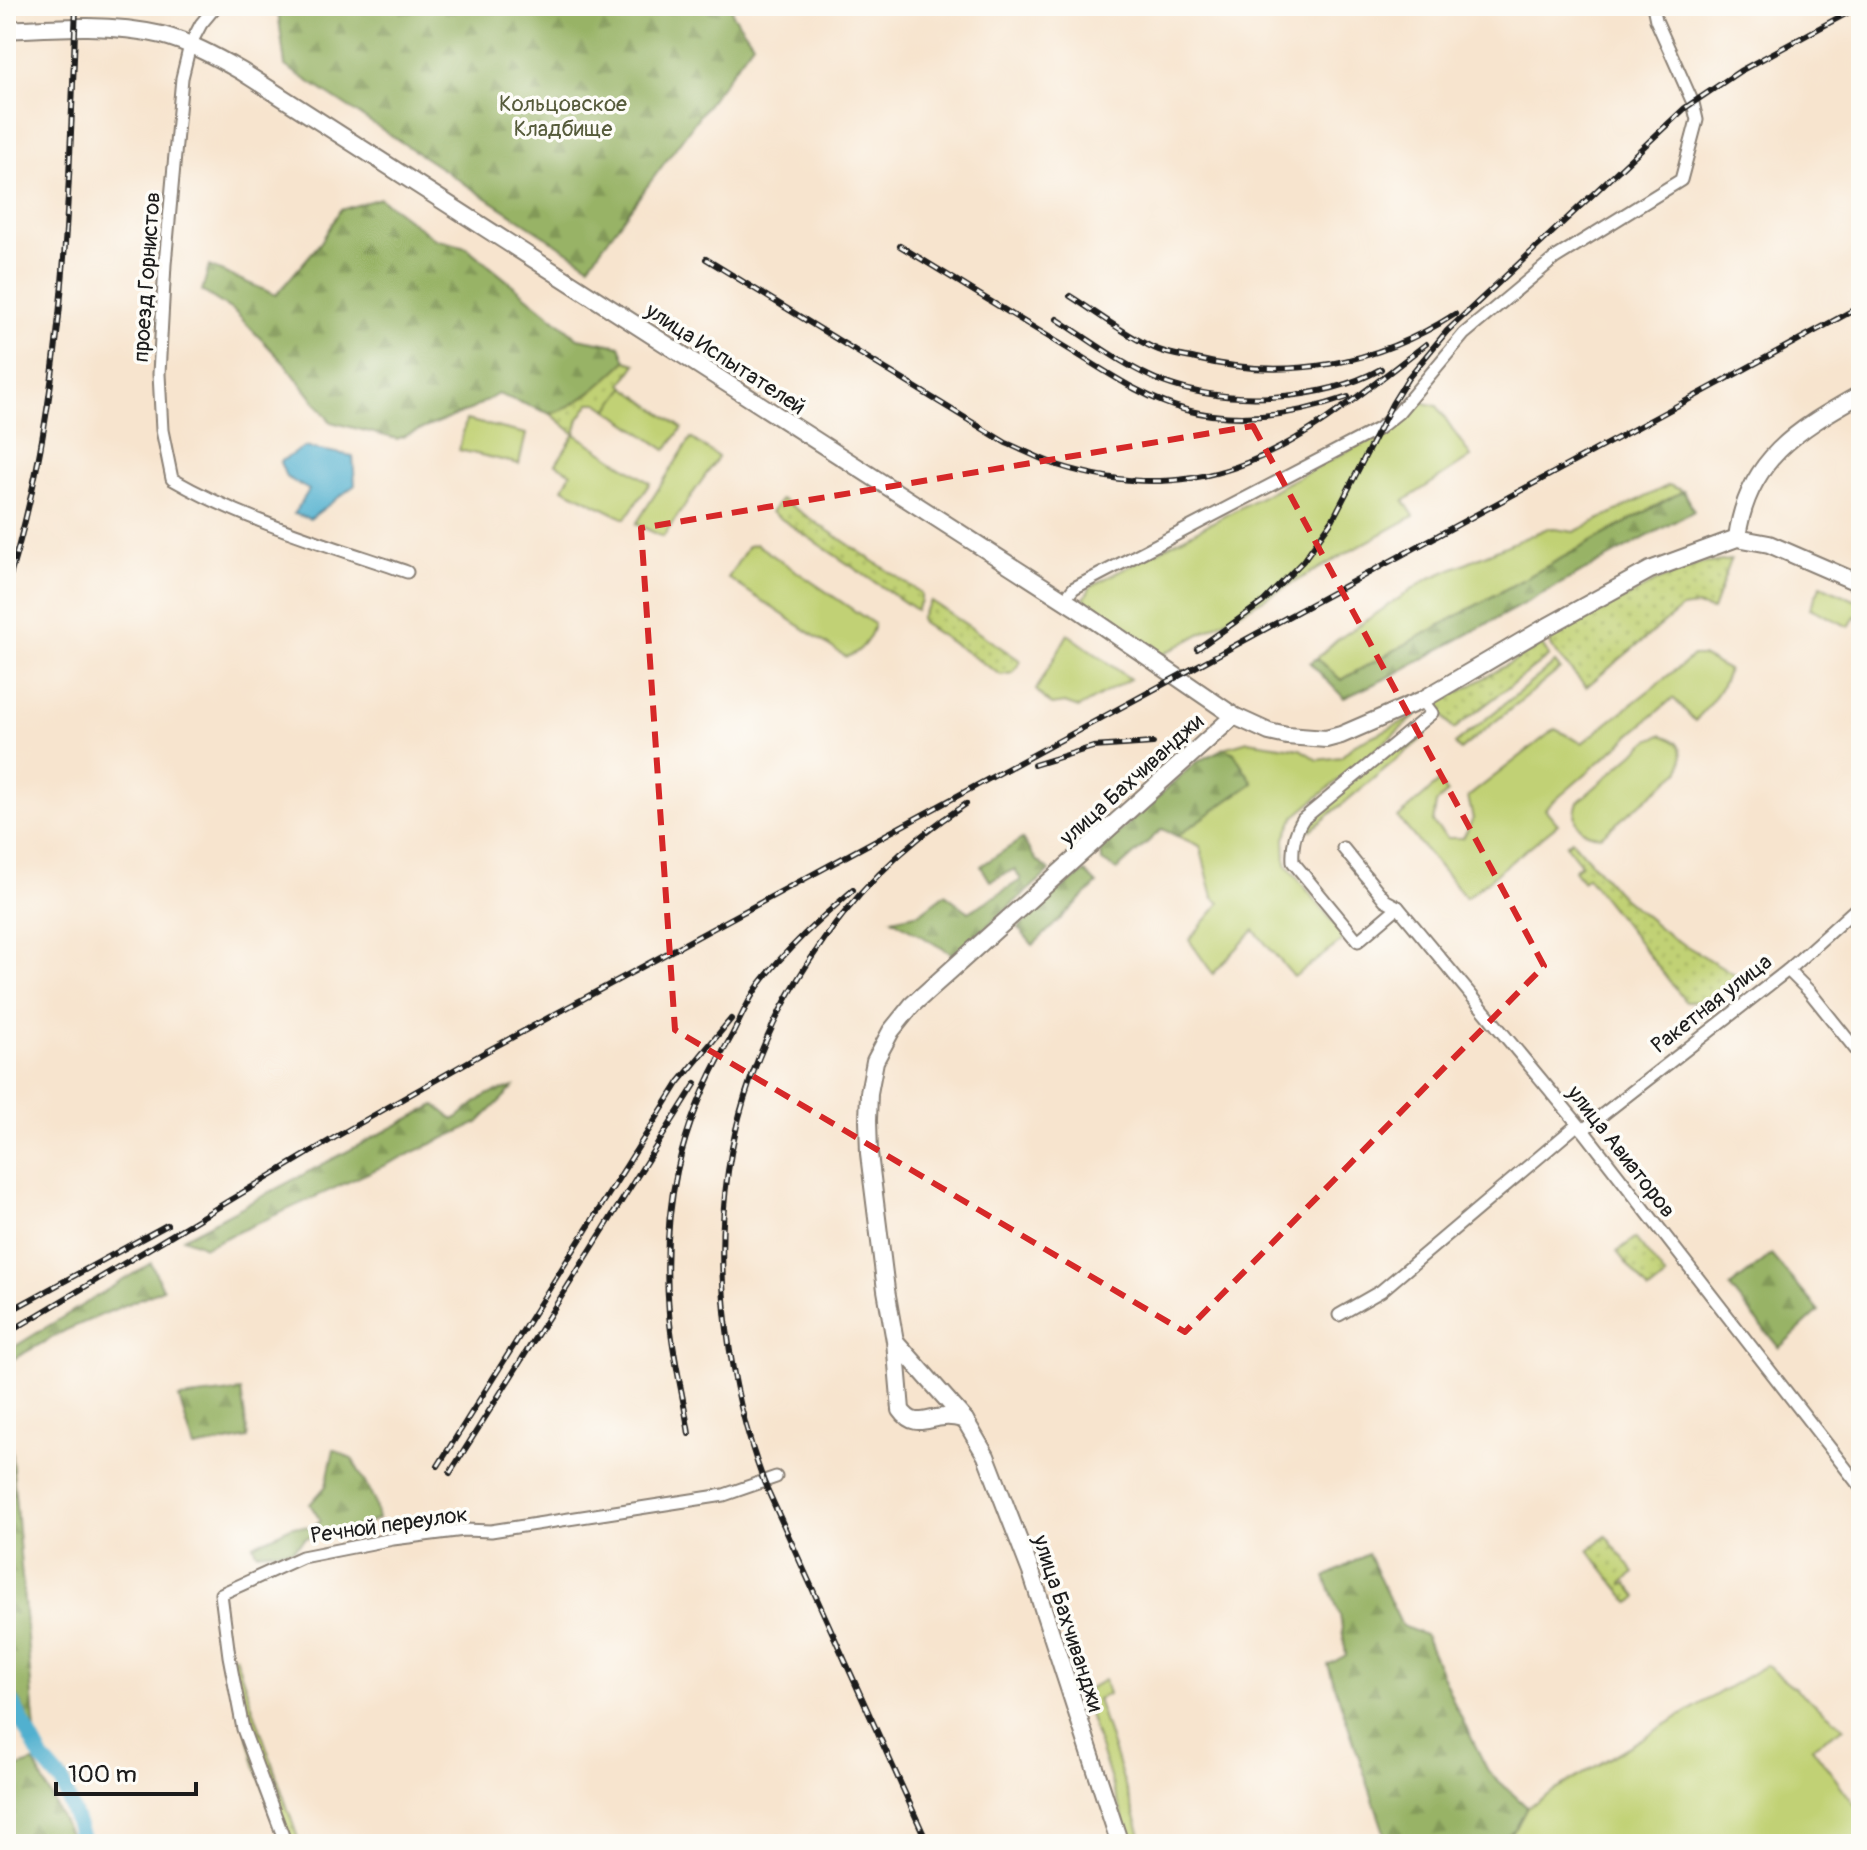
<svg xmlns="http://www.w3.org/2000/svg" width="1867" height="1850" viewBox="0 0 1867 1850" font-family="Pangolin,sans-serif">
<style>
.green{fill:#c1d174;stroke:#6e7648;stroke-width:2}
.forest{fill:url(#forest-firs);stroke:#5a6841;stroke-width:2}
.park{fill:url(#park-dots);stroke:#6e7648;stroke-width:2}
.water{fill:#51b0cf;stroke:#366676;stroke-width:2}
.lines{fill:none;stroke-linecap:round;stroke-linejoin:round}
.river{stroke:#51b0cf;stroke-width:16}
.minor-casing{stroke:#8a8075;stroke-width:15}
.secondary-casing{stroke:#8a8075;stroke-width:20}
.minor{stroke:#fff;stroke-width:11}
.secondary{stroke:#fff;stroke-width:16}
.rail-casing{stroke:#1c1c1c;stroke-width:6}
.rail{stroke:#fdfcf7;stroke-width:3;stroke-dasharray:9;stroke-linecap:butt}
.marked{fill:none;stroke:#d62828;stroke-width:6;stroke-dasharray:16 10;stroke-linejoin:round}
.labels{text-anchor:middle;stroke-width:7;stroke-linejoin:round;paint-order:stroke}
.park-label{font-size:22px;fill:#565b3b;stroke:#fdfcf7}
.street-label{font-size:22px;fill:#1c1c1c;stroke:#fdfcf7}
</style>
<defs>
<pattern id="forest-firs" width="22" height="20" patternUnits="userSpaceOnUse" patternTransform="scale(2)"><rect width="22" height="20" fill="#98b366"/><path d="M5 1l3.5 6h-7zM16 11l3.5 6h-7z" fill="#829958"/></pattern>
<pattern id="park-dots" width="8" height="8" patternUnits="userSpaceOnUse" patternTransform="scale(2)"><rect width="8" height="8" fill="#c1d174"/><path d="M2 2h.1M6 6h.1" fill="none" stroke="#a5b364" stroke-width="1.8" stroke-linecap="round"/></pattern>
</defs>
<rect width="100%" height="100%" fill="#fdfcf7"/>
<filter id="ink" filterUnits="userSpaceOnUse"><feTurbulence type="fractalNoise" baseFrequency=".0125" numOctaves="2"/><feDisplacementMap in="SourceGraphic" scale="16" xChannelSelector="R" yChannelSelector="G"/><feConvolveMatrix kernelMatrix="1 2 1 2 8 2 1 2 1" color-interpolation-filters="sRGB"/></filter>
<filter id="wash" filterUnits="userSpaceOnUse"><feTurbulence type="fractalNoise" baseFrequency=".006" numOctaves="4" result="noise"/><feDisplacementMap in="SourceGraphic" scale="32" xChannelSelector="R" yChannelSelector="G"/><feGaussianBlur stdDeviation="1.8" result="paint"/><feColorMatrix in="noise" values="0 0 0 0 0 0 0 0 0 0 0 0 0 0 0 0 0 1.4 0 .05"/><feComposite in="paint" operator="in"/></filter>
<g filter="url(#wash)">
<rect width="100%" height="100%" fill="#f7e4ce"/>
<g class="green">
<polygon points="625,387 682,428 666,450 608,410"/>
<polygon points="1417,401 1437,406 1471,457 1404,501 1414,516 1162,655 1091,610 1084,599 1091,586 1399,424"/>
<polygon points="466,420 526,434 519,464 459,450"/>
<polygon points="575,434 650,483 625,519 563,488 571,473 556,464"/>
<polygon points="691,438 718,457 663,537 636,524"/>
<polygon points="1669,485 1683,491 1341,680 1317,658 1337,640 1428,579 1548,528 1574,532"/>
<path d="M 756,544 L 874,624 C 871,638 860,654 846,657 L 728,578 L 748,546 Z"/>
<polygon points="1821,585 1861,603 1861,619 1855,616 1849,627 1810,608"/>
<polygon points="1068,634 1130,679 1078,708 1065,703 1051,705 1036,690"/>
<path d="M 1693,656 L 1702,656 L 1728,670 C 1724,688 1707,708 1695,721 L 1673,698 L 1545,809 L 1558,824 L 1466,898 L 1398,818 L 1439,782 L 1448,793 L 1436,803 L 1433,823 L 1447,838 L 1463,838 L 1473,819 L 1468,797 L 1555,729 L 1582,743 Z"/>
<polygon points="1555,663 1560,669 1460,750 1455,744"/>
<polygon points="1416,716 1295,816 1285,838 1286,864 1346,938 1294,977 1254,930 1213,974 1189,940 1220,903 1213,897 1200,846 1177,836 1253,783 1234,753 1224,748 1248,741 1300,749 1318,760 1341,757 1355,744"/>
<polygon points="1418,727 1425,736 1311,830 1304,820"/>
<path d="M 1661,735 C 1681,741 1685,751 1680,771 L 1601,836 C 1581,835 1570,822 1578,802 L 1649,740 Z"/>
<polygon points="1766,1665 1844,1727 1812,1747 1861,1813 1861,1844 1495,1844 1516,1828 1527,1807"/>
<polygon points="1104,1680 1108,1694 1097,1699 1144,1844 1132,1844 1082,1693"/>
</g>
<g class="forest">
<polygon points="280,6 733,6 732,13 753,43 589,265 285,66 278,11"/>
<path d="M 380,198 L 435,239 L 466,247 L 578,338 L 620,346 L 626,361 C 603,383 582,403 551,414 L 498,394 L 472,409 L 397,439 L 331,422 L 286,365 L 235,312 L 202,291 L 209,266 L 276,295 L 321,242 L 340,210 Z"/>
<polygon points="1683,491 1694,511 1391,676 1344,698 1310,663 1317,658 1341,680"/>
<polygon points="1224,748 1234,753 1253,783 1177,836 1162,829 1117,870 1102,861 1101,849 1195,763"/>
<polygon points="1022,839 1036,860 1050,871 954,955 892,919 920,913 945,894 969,912 1021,880 1015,869 990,881 981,866"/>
<polygon points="1085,872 1097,884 1033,945 1018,928 1059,891"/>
<polygon points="514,1087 478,1123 205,1247 183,1238 435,1105 454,1120 486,1095"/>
<polygon points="1771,1255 1819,1311 1779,1348 1730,1287"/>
<polygon points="151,1263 163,1289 66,1330 6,1363 6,1352"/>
<polygon points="241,1391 248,1438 194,1448 179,1398"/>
<polygon points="6,1412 8,1412 35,1732 6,1675"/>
<polygon points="334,1449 353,1460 374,1500 378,1519 347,1531 305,1538 293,1550 256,1552 253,1545 293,1526 313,1527 320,1520 310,1504 326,1486"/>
<polygon points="1368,1554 1402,1626 1425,1635 1456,1707 1488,1771 1527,1807 1516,1828 1495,1844 1388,1844 1328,1665 1346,1655 1340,1615 1325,1577"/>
<polygon points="34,1762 74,1844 6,1844 6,1771"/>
</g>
<g class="park">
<path d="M 626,361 L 636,364 L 622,384 L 625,387 L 608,410 L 598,403 L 590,403 L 579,419 L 575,434 L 551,414 C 582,403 603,383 626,361 Z"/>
<polygon points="781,499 921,593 921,601 916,610 771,512"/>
<polygon points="1731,560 1713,610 1695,606 1682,608 1586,687 1557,655 1548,640 1655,582 1700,564"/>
<polygon points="931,601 1021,661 1013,673 1001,675 922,623 920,618"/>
<polygon points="1542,645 1549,656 1454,729 1435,706"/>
<polygon points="1572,840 1621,896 1671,937 1738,976 1704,1001 1686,1002 1587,877 1582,881 1574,870 1581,864 1566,845"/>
<polygon points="1635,1238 1666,1277 1649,1291 1617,1252"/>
<polygon points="1606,1536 1635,1573 1622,1583 1624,1585 1627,1583 1638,1597 1630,1603 1588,1550"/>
<polygon points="229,1656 235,1656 300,1844 286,1844 255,1765"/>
</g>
<polygon class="water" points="304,447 353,456 355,485 310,519 294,514 309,490 286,477 280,462"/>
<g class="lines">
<polyline class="river" points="6,1692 42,1759 62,1782 84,1844"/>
</g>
</g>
<g filter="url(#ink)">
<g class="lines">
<defs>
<g id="minor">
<path d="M 216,6 L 201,24 L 190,45 L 182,78 L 165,264 L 159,374 L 162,430 L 172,479 C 245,521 328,545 407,572"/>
<polyline points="1064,600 1074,588 1378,429 1398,413 1464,334 1555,258 1681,180 1697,120 1693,103 1656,20 1653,6"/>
<polyline points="1343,848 1385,900 1398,907 1583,1130 1861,1488"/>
<path d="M 1398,907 L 1358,941 L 1293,862 C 1292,846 1294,833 1303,819 L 1432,713 L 1422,700"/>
<polyline points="1788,970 1809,991 1861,1056"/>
<polyline points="1583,1130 1788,970 1861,904"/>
<polyline points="1339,1315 1381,1291 1577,1125"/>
<polyline points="286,1844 243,1729 229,1656 221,1594 302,1557 393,1539 464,1530 491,1531 724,1495 776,1477"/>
</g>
<g id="secondary">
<path d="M 6,30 C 57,27 111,23 162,35 C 189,42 216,57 241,71 L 1075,607 L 1234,716 L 1269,732 L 1287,736 L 1326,739 L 1341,735 L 1422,700 L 1541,630 L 1650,570 L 1737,538 L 1769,544 L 1861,584"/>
<path d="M 1737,538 C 1747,460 1797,430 1861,394"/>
<polyline points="896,1342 965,1420 986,1456 1031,1572 1120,1844"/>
<path d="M 965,1420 C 958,1418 952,1416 944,1417 C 927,1418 914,1429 901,1410 L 895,1341 L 886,1290 L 869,1154 L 868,1120 L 869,1093 L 875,1061 L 891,1031 L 912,1005 L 1234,716"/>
</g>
</defs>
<use href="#minor" class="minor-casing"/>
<use href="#secondary" class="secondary-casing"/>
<use href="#minor" class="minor"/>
<use href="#secondary" class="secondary"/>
<defs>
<g id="rail">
<path d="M 900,246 C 956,280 1011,314 1067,348 C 1105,371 1143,398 1186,410 C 1239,424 1296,415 1348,397"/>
<path d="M 706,259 L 1006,443 C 1023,450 1040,459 1057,465 C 1219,516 1306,437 1426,344"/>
<path d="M 1070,296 C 1097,313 1125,335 1154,348 C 1166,354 1182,356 1196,359 C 1287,381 1376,365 1455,314"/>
<path d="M 1057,319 C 1091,341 1125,367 1163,382 C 1227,406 1321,402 1381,369"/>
<path d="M 6,589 C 66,399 68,203 76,6"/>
<polyline points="1197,649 1263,602 1303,561 1333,519 1392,404 1408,378 1447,331 1685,108 1740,71 1860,6"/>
<polyline points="1034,765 1093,747 1153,743"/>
<polyline points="6,1313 167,1225"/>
<polyline points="6,1334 339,1135 487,1051 1861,306"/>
<path d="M 689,1434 C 683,1394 672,1353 669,1313 C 661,1211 678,1128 730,1039 C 740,1021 747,1001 759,985 C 786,949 819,920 853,890"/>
<polyline points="438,1466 679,1082 731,1019"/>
<polyline points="450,1473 696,1083"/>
<path d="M 928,1844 L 764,1482 C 728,1385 713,1274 728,1171 C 750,1024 841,884 966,804"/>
</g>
</defs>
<use href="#rail" class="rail-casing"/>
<use href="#rail" class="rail"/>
</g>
</g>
<path class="marked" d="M 1253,426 L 1544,966 L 1185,1332 L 675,1030 L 641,528 Z"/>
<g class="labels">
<g class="park-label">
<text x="563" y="111">Кольцовское<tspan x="563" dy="25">Кладбище</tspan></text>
</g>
<g class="street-label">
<text transform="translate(146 277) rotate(-86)" y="8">проезд Горнистов</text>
<text transform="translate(726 358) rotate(33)" y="8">улица Испытателей</text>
<text transform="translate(1131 779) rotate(-42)" y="8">улица Бахчиванджи</text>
<text transform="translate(1711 1003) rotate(-38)" y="8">Ракетная улица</text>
<text transform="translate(1622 1151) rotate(52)" y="8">улица Авиаторов</text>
<text transform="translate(389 1524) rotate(-8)" y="8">Речной переулок</text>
<text transform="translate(1069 1623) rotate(72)" y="8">улица Бахчиванджи</text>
</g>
</g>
<rect width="1867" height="1850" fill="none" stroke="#fdfcf7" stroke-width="32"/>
<path d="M56 1782v12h140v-12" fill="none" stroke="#1c1c1c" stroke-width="4"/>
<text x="68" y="1782" font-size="24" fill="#1c1c1c" stroke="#fdfcf7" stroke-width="6" paint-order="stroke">100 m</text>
</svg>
